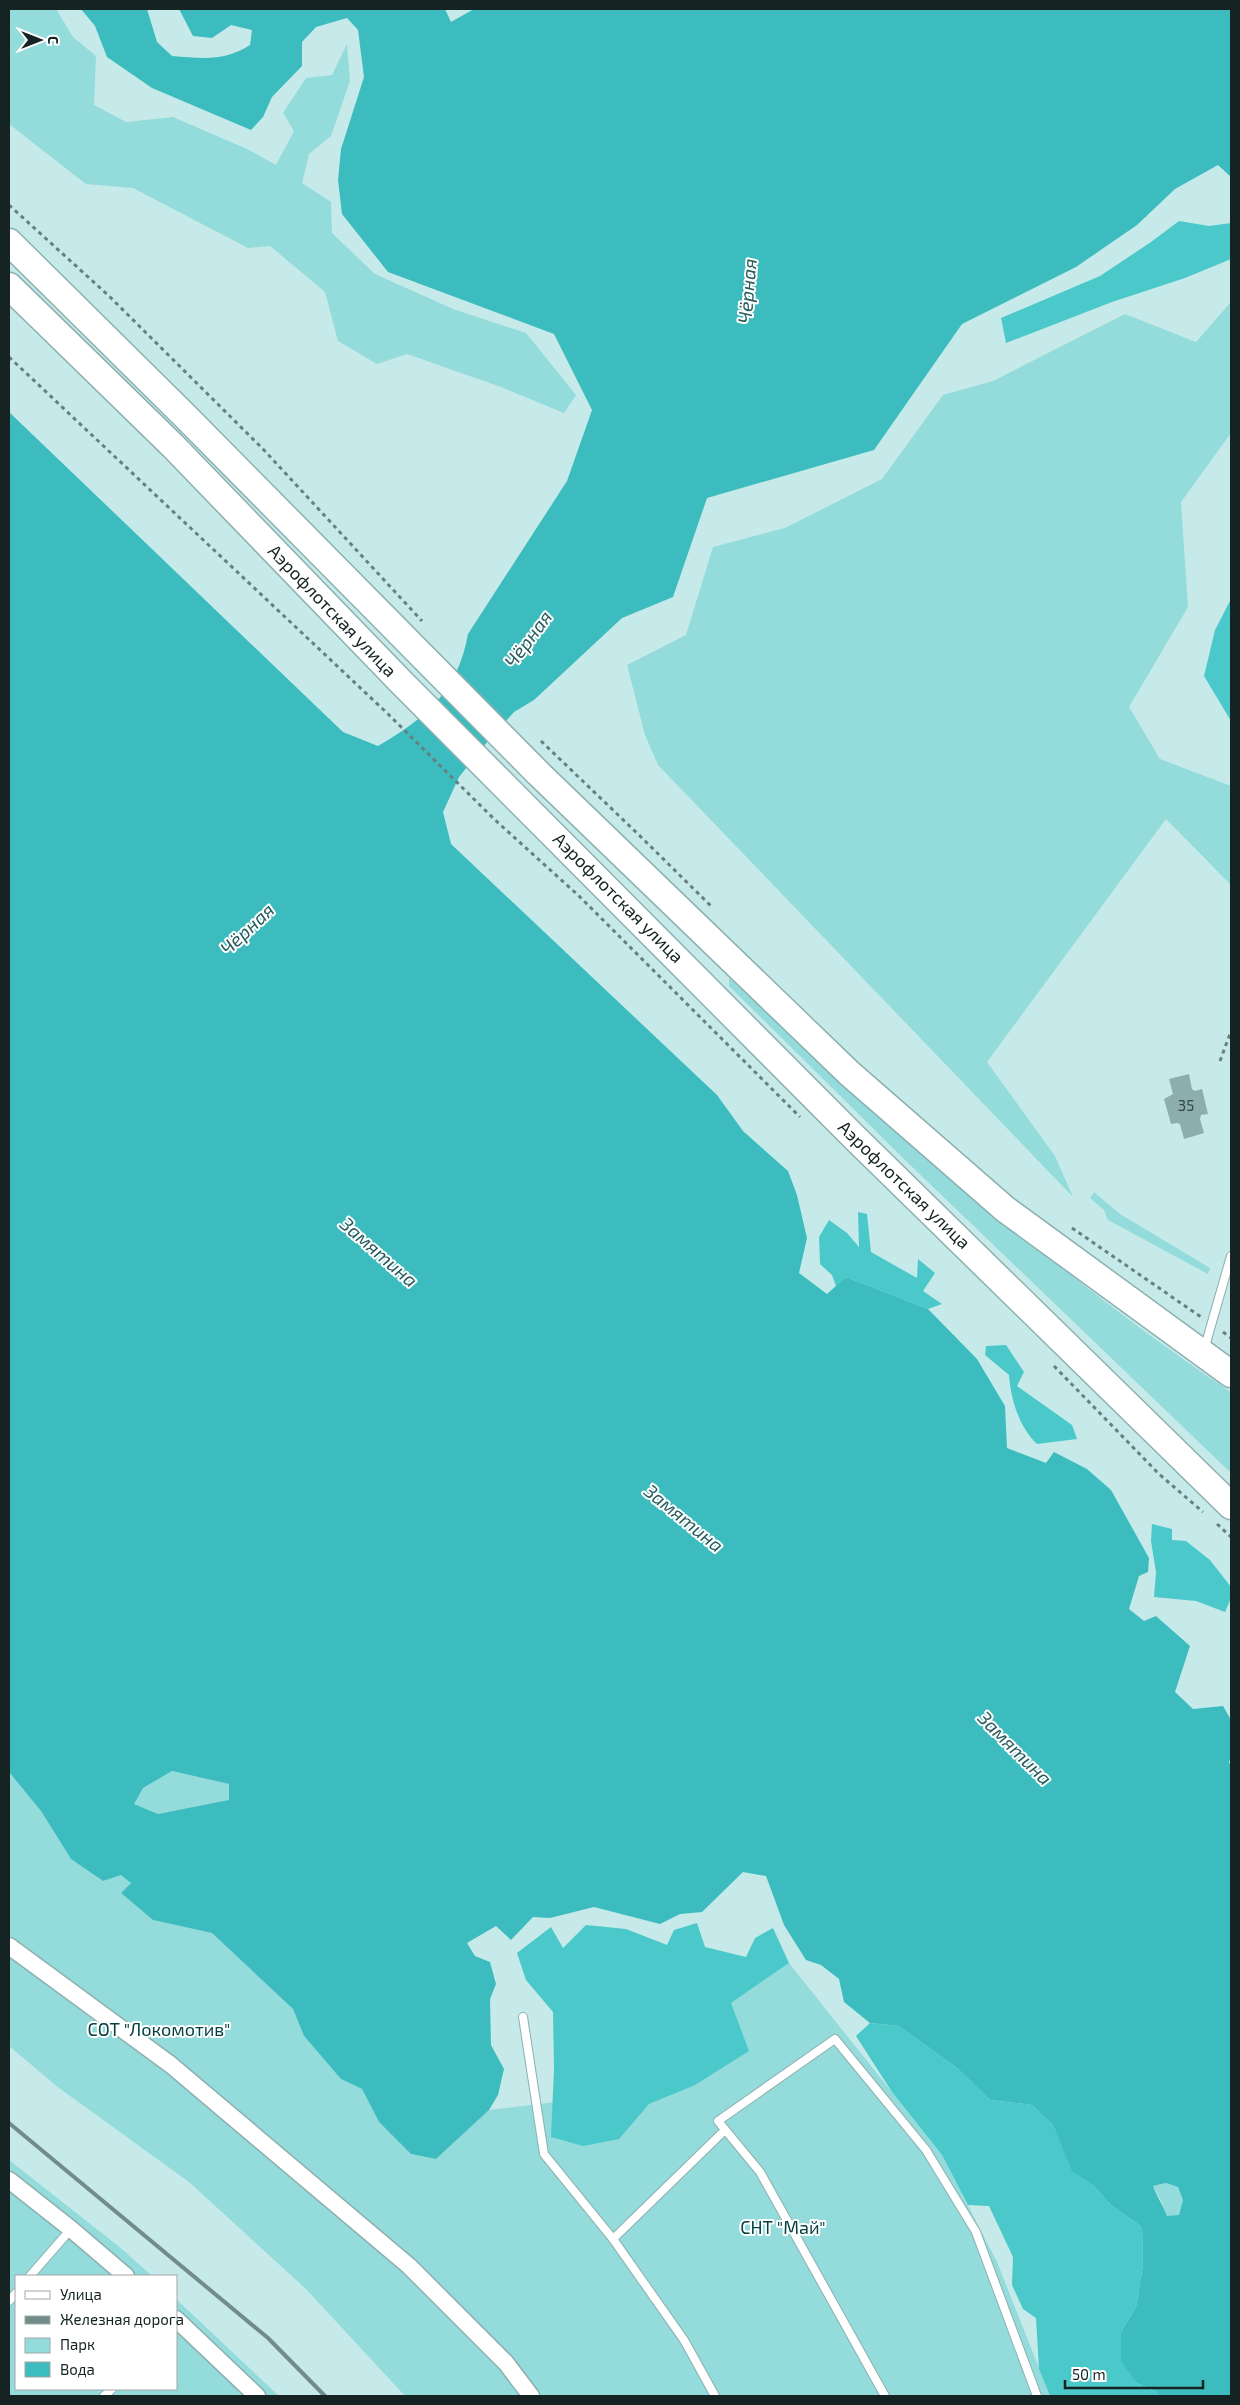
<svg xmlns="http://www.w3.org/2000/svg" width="1240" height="2405" viewBox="0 0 1240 2405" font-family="'Exo 2',sans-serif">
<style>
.green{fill:#94dbdc}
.forest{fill:#4bc8ca}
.water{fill:#3cbcbe;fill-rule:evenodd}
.building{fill:#8caeae}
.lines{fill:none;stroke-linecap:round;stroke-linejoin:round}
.service-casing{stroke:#8db0b0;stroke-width:10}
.minor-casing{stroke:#8db0b0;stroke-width:19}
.primary-casing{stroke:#8db0b0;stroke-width:29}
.path{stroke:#68807f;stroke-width:3;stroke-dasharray:4 4;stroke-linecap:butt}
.service{stroke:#fff;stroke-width:8}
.minor{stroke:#fff;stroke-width:16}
.primary{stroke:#fff;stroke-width:26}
.rail{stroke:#728c8b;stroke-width:4}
.labels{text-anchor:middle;stroke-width:4;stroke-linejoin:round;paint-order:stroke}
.number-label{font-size:15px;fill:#344646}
.street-label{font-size:18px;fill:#162323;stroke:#fff}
.park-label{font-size:18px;fill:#054141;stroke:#fff}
.water-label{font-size:19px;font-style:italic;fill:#275b5c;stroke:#fff}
</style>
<rect width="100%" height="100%" fill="#c6eae9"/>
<g class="green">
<polygon points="9,9 56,9 73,37 96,56 94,105 126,122 173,117 247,149 276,165 294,131 283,113 306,78 332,75 347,44 350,81 331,136 309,154 302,183 331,202 332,233 375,274 453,309 526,333 576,395 564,413 501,387 407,354 377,364 338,341 325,292 270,246 248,248 133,188 86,184 9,124"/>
<polygon points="1231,302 1231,433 1181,502 1188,607 1129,707 1160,759 1231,786 1231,885 1166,819 987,1062 1055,1156 1073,1197 658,765 645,735 627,665 686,635 713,547 785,528 882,479 943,395 993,381 1125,314 1196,342"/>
<path d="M 729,978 C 890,1124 1050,1271 1231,1392 L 1231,1473 L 904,1159 L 729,986 Z"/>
<polygon points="1094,1192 1120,1214 1210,1268 1208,1274 1108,1220 1104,1210 1090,1198"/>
<polygon points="172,1771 229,1784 229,1801 158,1814 133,1804 143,1788"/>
<polygon points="9,1772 41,1811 71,1859 103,1881 121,1874 131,1883 121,1893 153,1920 212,1933 293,2009 304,2036 341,2079 362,2089 379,2122 411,2154 436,2159 489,2110 695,2085 731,2003 789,1963 942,2155 997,2262 1050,2396 405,2396 306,2289 189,2182 59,2088 9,2046"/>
<polygon points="9,2160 122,2249 152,2276 16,2276 16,2389 176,2389 176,2299 279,2396 9,2396"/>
<polygon points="1166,2183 1178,2187 1183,2200 1179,2216 1167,2216 1162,2203 1153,2186"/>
</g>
<g class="forest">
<polygon points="1179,221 1209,226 1231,223 1231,259 1185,278 1112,302 1006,343 1001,318 1100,276 1151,242"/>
<polygon points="1231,599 1231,721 1204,676 1215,630"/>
<polygon points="858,1212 867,1214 871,1252 917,1278 918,1259 935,1273 923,1291 942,1304 928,1309 846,1277 836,1286 832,1275 820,1264 819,1237 829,1220 847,1233 859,1247"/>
<path d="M 1006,1345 L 1024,1372 L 1017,1386 L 1072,1425 L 1077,1439 L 1037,1444 C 1019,1427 1011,1400 1009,1375 L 985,1355 L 986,1346 Z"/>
<polygon points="1152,1524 1172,1529 1172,1540 1186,1541 1210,1560 1231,1587 1231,1598 1225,1612 1196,1601 1154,1597 1156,1572 1151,1541"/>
<polygon points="697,1923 705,1947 746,1957 755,1938 773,1928 789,1963 731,2003 749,2051 695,2085 649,2104 619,2139 583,2146 551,2137 554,2069 553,2012 526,1980 517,1953 551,1927 563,1948 586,1925 626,1929 667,1945 674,1930"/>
<polygon points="870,2023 899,2026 957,2068 990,2100 1032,2105 1053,2125 1073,2171 1094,2186 1111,2205 1142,2227 1143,2265 1136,2307 1121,2332 1137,2383 1157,2392 1159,2396 1050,2396 1039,2369 1036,2318 1023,2309 1012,2285 1013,2257 989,2206 968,2205 942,2155 892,2092 856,2036"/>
</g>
<path class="water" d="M 81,9 L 147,9 L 157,42 L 172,56 C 202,58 224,62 250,45 L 252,30 L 231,25 L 212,38 L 193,36 L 179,9 L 445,9 L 451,22 L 474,9 L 1231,9 L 1231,177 L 1218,165 L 1175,189 L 1137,225 L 1076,267 L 962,324 L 874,450 L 707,498 L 673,597 L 622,618 L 534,700 L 514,712 L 488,741 L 459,777 L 443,812 L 451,844 L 717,1095 L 743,1131 L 788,1171 L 797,1195 L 807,1238 L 799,1273 L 827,1294 L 846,1277 L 928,1309 L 977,1359 L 1005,1406 L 1007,1448 L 1046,1463 L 1054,1452 L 1087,1469 L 1111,1490 L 1149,1558 L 1148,1572 L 1139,1576 L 1129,1609 L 1144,1621 L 1156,1616 L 1190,1646 L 1175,1692 L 1193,1709 L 1223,1706 L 1231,1720 L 1231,1757 L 1229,1762 L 1231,1766 L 1231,2396 L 1159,2396 L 1157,2392 L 1137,2383 L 1121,2361 L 1121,2332 L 1136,2307 L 1143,2265 L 1142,2227 L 1111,2205 L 1094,2186 L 1072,2171 L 1053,2125 L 1032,2105 L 990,2100 L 957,2068 L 899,2026 L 870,2023 L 844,2002 L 839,1979 L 821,1965 L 806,1960 L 784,1925 L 766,1876 L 743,1872 L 702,1912 L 680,1914 L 660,1924 L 594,1907 L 550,1918 L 533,1917 L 511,1940 L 496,1926 L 467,1943 L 475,1956 L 490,1962 L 496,1984 L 490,1999 L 491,2045 L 504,2069 L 498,2095 L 489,2110 L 436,2159 L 411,2154 L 379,2122 L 362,2089 L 341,2079 L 304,2036 L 293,2009 L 212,1933 L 153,1920 L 121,1893 L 131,1883 L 121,1875 L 103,1881 L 71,1859 L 41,1811 L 9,1772 L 9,412 L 343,732 L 378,746 C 426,718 458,691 468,634 L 567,481 L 592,410 L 554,334 L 388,272 L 342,214 L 338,180 L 341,149 L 364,77 L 358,30 L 347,18 L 316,27 L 302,42 L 302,66 L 272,97 L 263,117 L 251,130 L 152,88 L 107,57 L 95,26 ZM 172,1771 L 229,1784 L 229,1800 L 158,1814 L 134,1804 L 143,1788 ZM 1166,2183 L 1178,2187 L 1183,2200 L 1179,2215 L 1167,2216 C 1163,2205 1157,2197 1153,2186 Z"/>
<polygon class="building" points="1189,1074 1192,1089 1195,1091 1202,1089 1208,1114 1201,1115 1200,1119 1204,1133 1184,1139 1180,1124 1177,1123 1171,1124 1164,1099 1173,1094 1169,1079"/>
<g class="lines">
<defs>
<g id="service">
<polyline points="1204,1350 1231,1256"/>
<polyline points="523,2017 544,2154 613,2239 684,2340 715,2396"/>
<polyline points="613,2239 725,2130"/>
<polyline points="30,2276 71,2229"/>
<polyline points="9,2301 16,2293"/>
<polyline points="104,2396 112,2389"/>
<polyline points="885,2396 760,2172 718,2121 835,2039 926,2150 976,2232 1037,2396"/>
</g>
<g id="minor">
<polyline points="9,1946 171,2065 409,2266 506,2363 531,2396"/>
<polyline points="9,2180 71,2229 126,2276"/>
<polyline points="176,2319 257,2396"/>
</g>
<g id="primary">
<polyline points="9,242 184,415 539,774 849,1073 1005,1209 1231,1374"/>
<polyline points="9,286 173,446 401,682 853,1136 1231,1506"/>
</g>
</defs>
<use href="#service" class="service-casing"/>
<use href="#minor" class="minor-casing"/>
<use href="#primary" class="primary-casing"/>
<g class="path">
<polyline points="9,205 109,296 263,449 422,621"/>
<polyline points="9,357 387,713 494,819 579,896 800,1117"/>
<polyline points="541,741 639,835 712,907"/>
<polyline points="1220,1061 1231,1031"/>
<polyline points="1072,1228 1201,1317"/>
<polyline points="1223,1332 1231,1338"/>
<polyline points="1054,1366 1159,1474 1203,1512"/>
<polyline points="1217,1524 1231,1537"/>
</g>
<use href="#service" class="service"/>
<use href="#minor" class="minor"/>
<use href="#primary" class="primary"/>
<polyline class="rail" points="9,2123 268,2338 325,2396"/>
</g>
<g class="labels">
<g class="number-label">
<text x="1186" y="1111">35</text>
</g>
<g class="street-label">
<text transform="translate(332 611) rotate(46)" y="6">Аэрофлотская улица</text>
<text transform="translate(618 898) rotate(45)" y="6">Аэрофлотская улица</text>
<text transform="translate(904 1185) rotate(44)" y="6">Аэрофлотская улица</text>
</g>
<g class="park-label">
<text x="159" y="2036">СОТ "Локомотив"</text>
<text x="783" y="2234">СНТ "Май"</text>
</g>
<g class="water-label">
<text transform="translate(747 291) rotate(-85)" y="7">Чёрная</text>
<text transform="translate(528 639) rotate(-53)" y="7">Чёрная</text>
<text transform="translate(247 929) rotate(-43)" y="7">Чёрная</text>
<text transform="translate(379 1252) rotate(41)" y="7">Замятина</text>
<text transform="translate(684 1518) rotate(39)" y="7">Замятина</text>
<text transform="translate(1015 1748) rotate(45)" y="7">Замятина</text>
</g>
</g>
<rect width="1240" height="2405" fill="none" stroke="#162323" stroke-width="20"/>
<rect x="15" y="2275" width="162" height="115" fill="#ffffff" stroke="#a2a7a7"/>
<rect x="25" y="2291" width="25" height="8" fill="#ffffff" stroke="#a2a7a7"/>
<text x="60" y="2300" font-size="15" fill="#162323">Улица</text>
<rect x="25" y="2316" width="25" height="8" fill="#728c8b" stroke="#a2a7a7"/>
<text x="60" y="2325" font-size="15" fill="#162323">Железная дорога</text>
<rect x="25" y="2338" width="25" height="15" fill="#94dbdc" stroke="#a2a7a7"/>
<text x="60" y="2350" font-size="15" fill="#162323">Парк</text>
<rect x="25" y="2362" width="25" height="15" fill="#3cbcbe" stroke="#a2a7a7"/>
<text x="60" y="2375" font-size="15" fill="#162323">Вода</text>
<g transform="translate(40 40) rotate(90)" stroke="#ffffff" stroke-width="4" paint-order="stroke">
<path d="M0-4L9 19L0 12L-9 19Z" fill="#162323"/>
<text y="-8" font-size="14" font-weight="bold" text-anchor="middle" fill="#162323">С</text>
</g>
<path d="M1065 2380v8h138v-8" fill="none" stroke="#162323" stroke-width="2.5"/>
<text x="1072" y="2380" font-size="15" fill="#162323" stroke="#ffffff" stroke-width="4" paint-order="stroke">50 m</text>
</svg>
